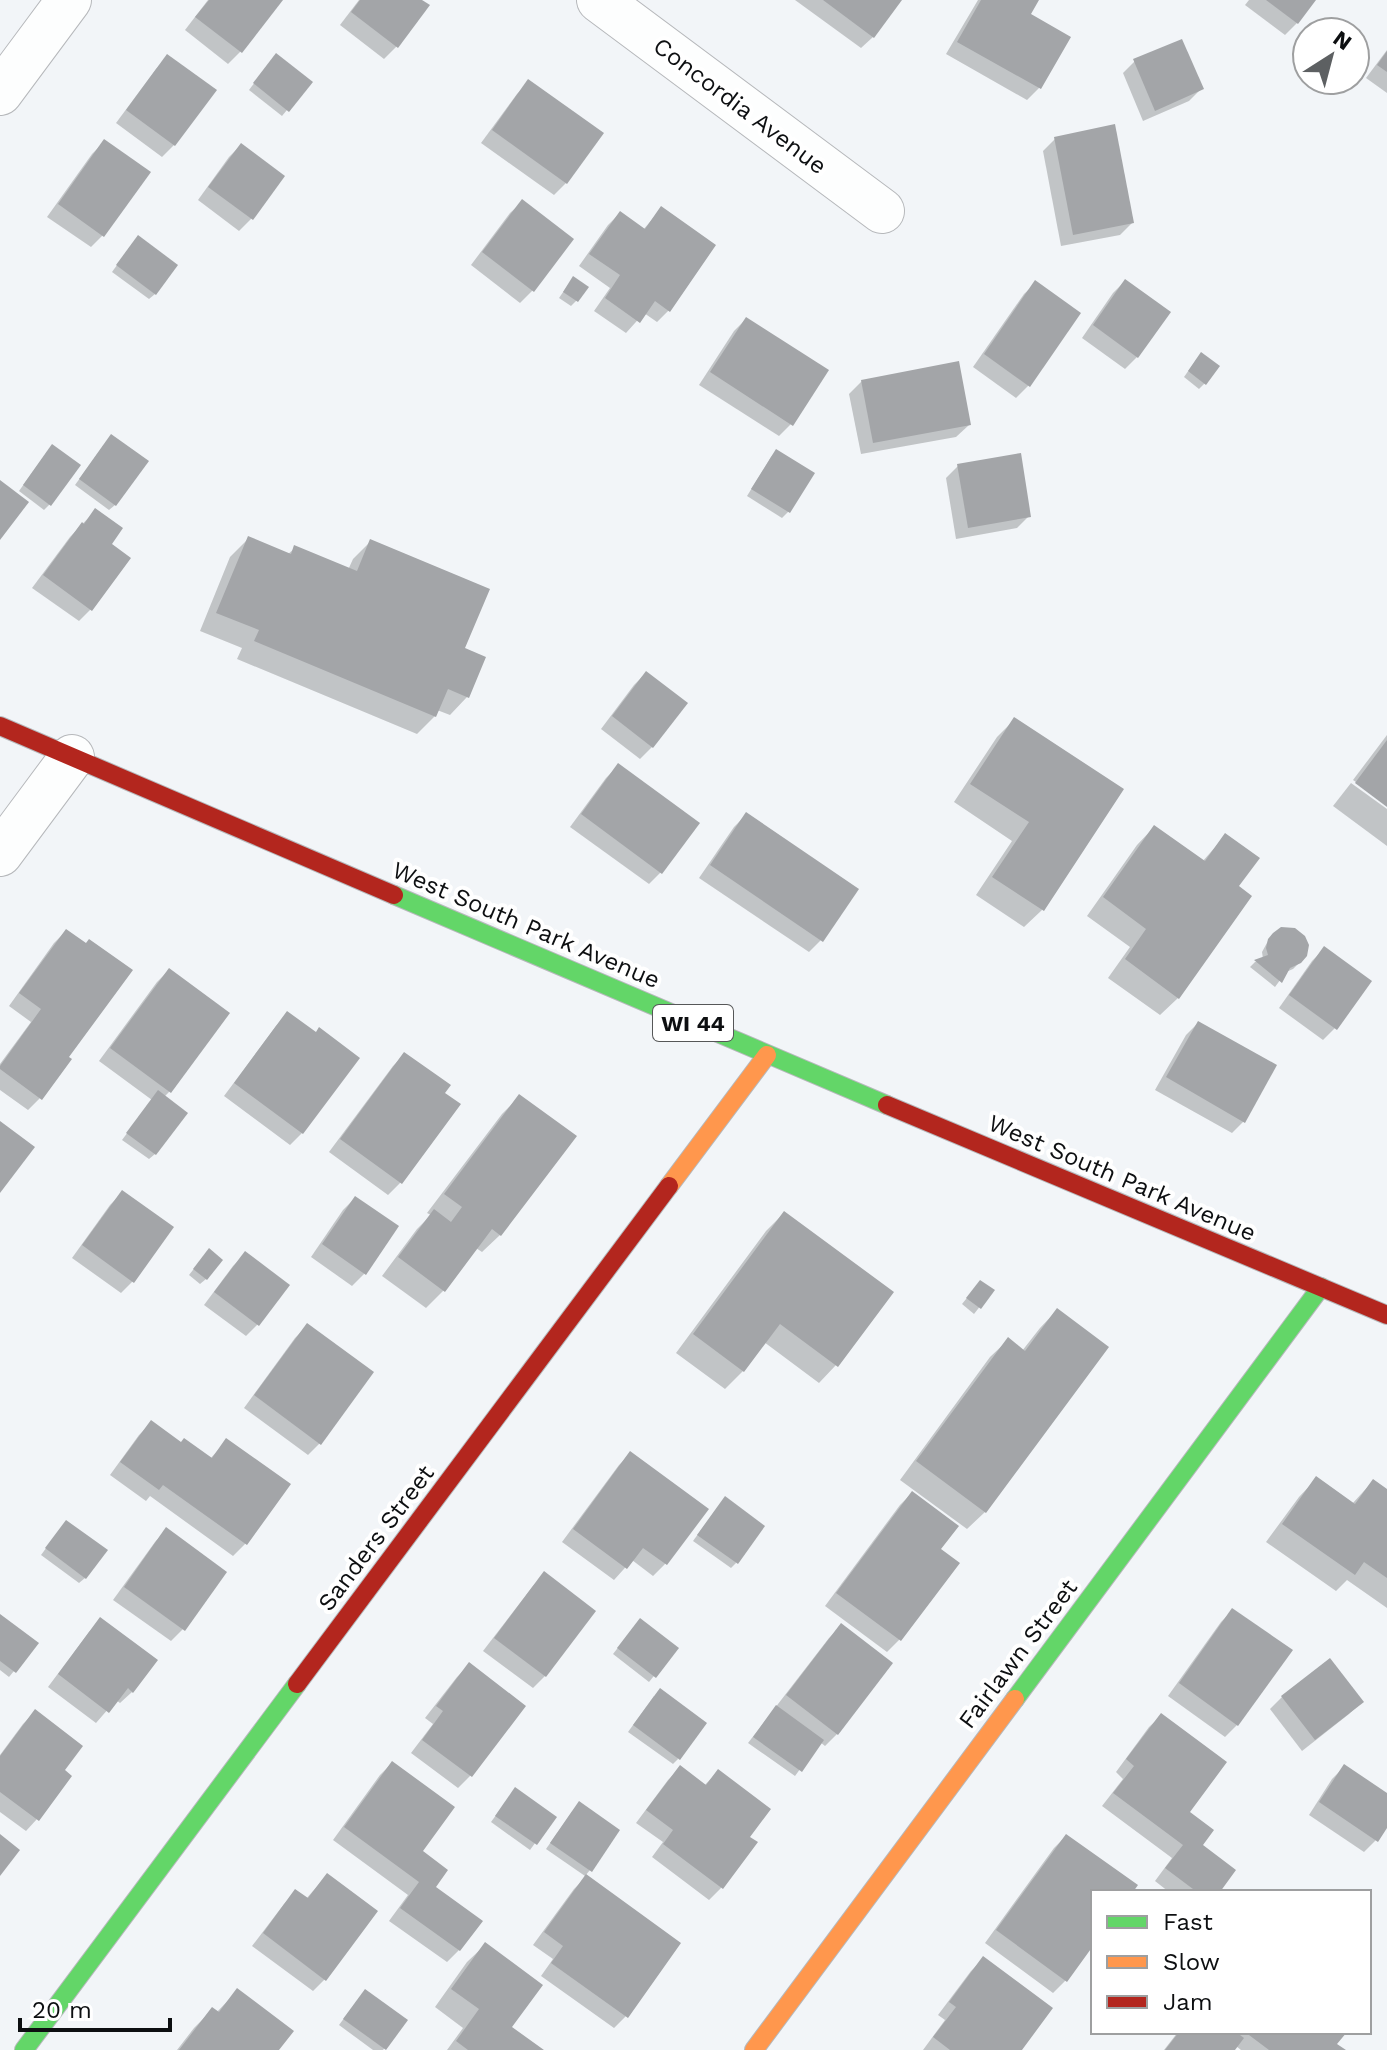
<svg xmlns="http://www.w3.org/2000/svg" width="1387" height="2050" viewBox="0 0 1387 2050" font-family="'Work Sans',sans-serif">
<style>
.shadow{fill:#0003}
.building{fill:#a3a5a8}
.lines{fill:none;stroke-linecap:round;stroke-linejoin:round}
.street-casing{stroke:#b6b8bb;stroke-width:46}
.fast-casing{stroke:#b6b8bb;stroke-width:20}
.slow-casing{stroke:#b6b8bb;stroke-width:20}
.jam-casing{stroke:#b6b8bb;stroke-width:20}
.street{stroke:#fdfefe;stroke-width:44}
.fast{stroke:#63d668;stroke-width:18}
.slow{stroke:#ff974d;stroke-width:18}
.jam{stroke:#b3261e;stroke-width:18}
.labels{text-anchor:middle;stroke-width:8;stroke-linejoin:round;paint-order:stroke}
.shield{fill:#fff;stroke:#565758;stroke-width:2}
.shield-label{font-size:22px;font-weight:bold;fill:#0d0f11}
.street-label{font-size:24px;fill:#0d0f11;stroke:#fff}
</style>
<rect width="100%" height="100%" fill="#f2f5f8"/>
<g class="shadow">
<polygon points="208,0 280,0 240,52 228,64 185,30"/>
<polygon points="359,0 419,0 427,6 396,47 384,59 340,25"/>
<polygon points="795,0 899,0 873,37 861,48"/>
<polygon points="978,0 1036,0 1028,14 1068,37 1039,88 1027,100 946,54"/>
<polygon points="1249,0 1313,0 1297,23 1285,35 1245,5"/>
<polygon points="1387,50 1387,93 1366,78"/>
<polygon points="168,57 214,90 174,145 162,157 116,123 156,69"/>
<polygon points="271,61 310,82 282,116 249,90"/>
<polygon points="1135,61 1202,88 1189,101 1143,121 1123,73"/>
<polygon points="529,82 566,183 554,195 481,143 517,94"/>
<polygon points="1055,139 1132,223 1120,235 1061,246 1043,151"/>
<polygon points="104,142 103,235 91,247 47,217 92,154"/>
<polygon points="241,145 282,176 251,219 239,231 198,200 229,157"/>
<polygon points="522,202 572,239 532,291 520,303 471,265 510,213"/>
<polygon points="661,209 669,310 657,322 644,313 626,333 594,311 610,288 579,266 608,225 620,213 643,230"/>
<polygon points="133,243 155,294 149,299 112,272"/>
<polygon points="1125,281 1137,357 1125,369 1082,338 1113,293"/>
<polygon points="1036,283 1078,314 1028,386 1016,398 973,367 1024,294"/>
<polygon points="568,285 577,300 571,306 559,298"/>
<polygon points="746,319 791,424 779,436 699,385 734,331"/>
<polygon points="1196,360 1205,383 1199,389 1184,377"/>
<polygon points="862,381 969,425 956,437 861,454 849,394"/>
<polygon points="106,442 115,505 109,510 75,485"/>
<polygon points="776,451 812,473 788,512 782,518 747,496 771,457"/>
<polygon points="47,452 50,504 44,510 19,491"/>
<polygon points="958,466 1029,516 1017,528 956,539 946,478"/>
<polygon points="95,511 109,544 91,609 79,621 32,588 70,537"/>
<polygon points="248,539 287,555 295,548 348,570 353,559 371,541 463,649 467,697 450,715 437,710 435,716 417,734 237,659 242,648 200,631 230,557"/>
<polygon points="646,673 652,747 640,759 601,729 634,685"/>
<polygon points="1015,719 1042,910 1024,927 976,895 1012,841 954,802 997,737"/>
<polygon points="1387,735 1387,804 1353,780"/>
<polygon points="618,766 661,872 649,884 570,827 606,778"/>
<polygon points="1351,783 1387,809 1387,846 1333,806"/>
<polygon points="746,815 821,940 809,952 699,878 734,827"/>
<polygon points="1154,827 1202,862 1225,836 1236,887 1178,998 1160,1015 1108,978 1130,947 1087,916 1137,845"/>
<polygon points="66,931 66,1057 40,1098 28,1110 0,1090 0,1064 31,1022 9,1006 54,943"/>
<polygon points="1274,934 1300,962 1293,969 1286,972 1275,987 1250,967 1255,962 1263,959 1262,952 1268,941"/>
<polygon points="1324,949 1335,1028 1323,1040 1279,1008 1312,961"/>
<polygon points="169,970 169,1092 164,1097 155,1154 149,1159 122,1140 152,1100 99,1061 157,982"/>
<polygon points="288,1014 315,1034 357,1058 302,1133 290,1145 224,1096 276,1026"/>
<polygon points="1198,1023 1244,1121 1232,1133 1155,1090 1186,1035"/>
<polygon points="405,1054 443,1093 458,1105 400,1183 388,1195 329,1152 393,1066"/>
<polygon points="520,1096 500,1235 482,1252 476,1248 443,1291 426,1308 382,1276 417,1229 431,1215 427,1213 502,1114"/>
<polygon points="122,1193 133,1281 121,1293 72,1258 110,1205"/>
<polygon points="355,1198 364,1274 352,1286 311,1257 343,1210"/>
<polygon points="784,1213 836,1365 819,1383 764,1342 743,1371 725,1389 676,1353 766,1231"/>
<polygon points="245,1254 258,1324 246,1336 204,1305 233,1266"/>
<polygon points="204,1256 206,1279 200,1284 189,1275"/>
<polygon points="975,1288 992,1291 974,1314 962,1304"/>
<polygon points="1057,1310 985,1512 967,1529 900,1480 990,1357 1008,1340 1022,1351 1040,1328"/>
<polygon points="307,1326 320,1443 308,1455 244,1408 295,1338"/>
<polygon points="151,1423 180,1444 210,1459 227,1440 288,1485 245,1544 233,1556 150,1496 146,1501 110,1475 139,1435"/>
<polygon points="631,1453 706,1509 665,1564 653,1576 632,1560 614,1580 562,1542 619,1465"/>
<polygon points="1316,1479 1352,1504 1373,1481 1387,1491 1387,1608 1347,1580 1336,1591 1266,1542 1299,1497"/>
<polygon points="912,1493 899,1640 887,1652 825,1606 900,1505"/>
<polygon points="720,1504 736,1563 731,1568 693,1541"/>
<polygon points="61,1528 85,1578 79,1583 41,1555"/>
<polygon points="166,1530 183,1629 171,1641 113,1600 155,1542"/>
<polygon points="545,1574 545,1676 533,1688 483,1651 533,1586"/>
<polygon points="1233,1610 1237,1725 1225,1737 1168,1696 1221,1622"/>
<polygon points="0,1616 14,1671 9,1677 0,1670"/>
<polygon points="101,1620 132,1692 120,1703 116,1700 96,1723 48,1687 89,1632"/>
<polygon points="635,1626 676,1649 649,1682 613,1654"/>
<polygon points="841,1626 837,1734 825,1746 820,1742 795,1776 748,1743 829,1638"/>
<polygon points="469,1665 523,1706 470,1776 458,1788 411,1753 433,1724 425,1718 457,1677"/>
<polygon points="654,1696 678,1759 673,1764 628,1732"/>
<polygon points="1282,1697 1361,1702 1349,1714 1302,1751 1270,1709"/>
<polygon points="35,1712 37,1819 26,1831 0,1812 0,1755 23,1724"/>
<polygon points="1161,1716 1187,1812 1217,1892 1169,1892 1155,1881 1172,1858 1102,1806 1123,1779 1116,1772 1149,1727"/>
<polygon points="392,1763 420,1852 459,1950 447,1962 389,1921 408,1895 333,1840 380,1775"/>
<polygon points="1344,1767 1387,1795 1387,1824 1376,1840 1364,1852 1309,1815 1332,1779"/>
<polygon points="680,1768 704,1786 718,1771 747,1837 755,1843 721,1888 709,1900 652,1857 663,1842 636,1823 668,1780"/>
<polygon points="515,1789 554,1817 530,1850 491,1822"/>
<polygon points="574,1809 590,1870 585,1876 546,1849"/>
<polygon points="1066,1836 1130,1892 1093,1892 1093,1943 1065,1981 1053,1993 985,1943 1054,1848"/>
<polygon points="327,1875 325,1979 313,1991 252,1946 284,1904 296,1892 306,1899"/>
<polygon points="586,1877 626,2016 614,2028 541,1976 553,1959 533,1945 574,1889"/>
<polygon points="485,1945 509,2027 540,2050 447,2050 463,2028 435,2007 467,1962"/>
<polygon points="983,1959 1020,2050 923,2050 945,2020 938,2015 971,1971"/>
<polygon points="238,1990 277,2050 177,2050 194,2028 212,2010 216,2013"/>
<polygon points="360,1997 405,2020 383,2050 373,2050 339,2025"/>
<polygon points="1178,2032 1344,2032 1335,2044 1342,2050 1241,2050 1236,2046 1232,2050 1164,2050"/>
</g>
<g class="building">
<polygon points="209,0 283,0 242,53 195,17"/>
<polygon points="360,0 422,0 430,5 398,48 351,12"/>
<polygon points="823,0 902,0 874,38"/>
<polygon points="981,0 1039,0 1031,14 1071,37 1041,89 957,42"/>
<polygon points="1266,0 1316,0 1298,24"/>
<polygon points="1182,39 1204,89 1155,111 1133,59"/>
<polygon points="1387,51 1387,72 1377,65"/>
<polygon points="276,53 313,82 289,112 253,83"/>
<polygon points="167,54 217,90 175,146 126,110"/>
<polygon points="528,79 604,133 567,184 492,130"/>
<polygon points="1115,124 1134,223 1073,235 1054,137"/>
<polygon points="104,139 151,172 104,237 58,204"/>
<polygon points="241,143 285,176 253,220 208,187"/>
<polygon points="522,199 574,239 534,292 482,252"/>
<polygon points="661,206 716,245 670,312 655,301 640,323 605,298 620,275 589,254 620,211 645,229"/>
<polygon points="138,235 178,265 156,295 116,265"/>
<polygon points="573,276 589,287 578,302 563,292"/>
<polygon points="1125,279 1171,312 1138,358 1093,325"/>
<polygon points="1035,280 1081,313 1030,387 984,354"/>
<polygon points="746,317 829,370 793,426 710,372"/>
<polygon points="1201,352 1220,366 1206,385 1188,371"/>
<polygon points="959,361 971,425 873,443 861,380"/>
<polygon points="111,434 149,461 116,506 79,479"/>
<polygon points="52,444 81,465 51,506 23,485"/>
<polygon points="776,449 815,473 790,513 751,489"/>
<polygon points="1021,453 1031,517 968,528 957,464"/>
<polygon points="0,480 29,502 0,540"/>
<polygon points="95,508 123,528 112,544 131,558 92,611 43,575 82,522 84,524"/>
<polygon points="248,536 291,554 294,545 357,571 370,539 490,589 465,648 486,657 469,698 448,689 436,717 254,641 259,630 216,613"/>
<polygon points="646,671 688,703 653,748 612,716"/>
<polygon points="1014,717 1124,789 1044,911 992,877 1029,822 970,784"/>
<polygon points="1387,740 1387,807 1355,783"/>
<polygon points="618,763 700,823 662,874 581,814"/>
<polygon points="746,812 859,889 823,942 710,865"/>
<polygon points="1154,825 1205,861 1225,833 1260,858 1239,886 1252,896 1179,999 1125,959 1146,929 1103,897"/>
<polygon points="1281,927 1295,928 1305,936 1309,945 1307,956 1301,963 1290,968 1282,983 1254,960 1268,955 1266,948 1268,939 1273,933"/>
<polygon points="66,929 86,943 89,939 133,970 69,1057 72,1059 42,1100 0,1069 0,1066 41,1009 19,993"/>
<polygon points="1324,946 1372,981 1337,1030 1289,995"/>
<polygon points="169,968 230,1013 171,1093 110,1048"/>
<polygon points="287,1011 316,1032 319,1027 360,1058 303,1134 234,1083"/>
<polygon points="1198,1021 1277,1065 1245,1123 1166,1077"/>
<polygon points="404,1052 451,1085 445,1093 461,1104 402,1184 340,1139"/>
<polygon points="158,1090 188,1113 156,1155 126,1133"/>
<polygon points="519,1094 577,1136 501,1236 492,1229 445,1292 398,1257 434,1209 451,1222 462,1207 444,1194"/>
<polygon points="0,1121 35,1147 0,1193"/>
<polygon points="122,1190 174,1227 134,1283 82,1245"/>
<polygon points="355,1196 399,1226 366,1275 322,1244"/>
<polygon points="784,1211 894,1292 838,1367 780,1324 744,1372 693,1334"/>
<polygon points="209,1248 223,1260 207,1280 193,1269"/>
<polygon points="245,1251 290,1285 259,1326 214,1292"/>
<polygon points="980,1280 995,1290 981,1309 966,1298"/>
<polygon points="1057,1308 1109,1347 986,1513 916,1461 1008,1337 1025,1351"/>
<polygon points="307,1323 374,1372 321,1445 254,1395"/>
<polygon points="151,1420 181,1442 184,1438 212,1458 226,1438 291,1484 247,1545 163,1485 159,1490 120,1462"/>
<polygon points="630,1451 709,1509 667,1565 643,1548 627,1569 573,1529"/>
<polygon points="1316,1476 1355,1504 1373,1479 1387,1489 1387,1578 1364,1562 1355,1575 1282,1524"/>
<polygon points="912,1491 959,1526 941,1549 960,1563 901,1641 836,1593"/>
<polygon points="725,1496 765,1526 738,1564 697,1535"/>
<polygon points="66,1520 108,1550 86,1579 45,1548"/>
<polygon points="166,1527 227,1572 185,1631 124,1587"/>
<polygon points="544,1571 596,1611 546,1677 494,1638"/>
<polygon points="1232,1608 1293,1650 1238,1726 1179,1683"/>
<polygon points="0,1614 39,1643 16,1673 0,1661"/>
<polygon points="100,1617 158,1660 133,1693 128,1688 109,1713 58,1674"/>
<polygon points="640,1618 679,1648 656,1678 617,1648"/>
<polygon points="841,1623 893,1663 838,1735 786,1695"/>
<polygon points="1330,1658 1364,1702 1315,1740 1281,1696"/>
<polygon points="469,1662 526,1706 472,1777 422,1740 443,1711 436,1706"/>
<polygon points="660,1688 707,1723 680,1760 633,1725"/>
<polygon points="776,1705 824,1740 802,1772 753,1737"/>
<polygon points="35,1709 83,1746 65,1770 72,1776 39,1821 0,1792 0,1756"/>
<polygon points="1161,1713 1227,1762 1190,1812 1214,1830 1203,1845 1236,1870 1220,1892 1197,1892 1165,1868 1183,1845 1113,1793 1134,1766 1126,1759"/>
<polygon points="392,1761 455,1807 423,1851 448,1870 436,1887 483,1921 460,1951 400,1908 419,1882 344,1827"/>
<polygon points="1344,1764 1387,1793 1387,1828 1378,1842 1319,1802"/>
<polygon points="680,1765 706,1785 718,1769 771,1809 750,1837 758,1842 723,1889 663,1844 673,1830 646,1810"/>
<polygon points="515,1787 557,1817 537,1845 495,1816"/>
<polygon points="579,1801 620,1830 592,1872 550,1843"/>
<polygon points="0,1834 20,1850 0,1876"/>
<polygon points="1066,1834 1138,1885 1133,1892 1093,1892 1093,1946 1067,1982 996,1930"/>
<polygon points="327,1873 378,1911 326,1981 263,1933 295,1889 308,1898"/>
<polygon points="586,1874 681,1943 628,2018 551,1963 563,1946 544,1932"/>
<polygon points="485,1942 543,1985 512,2027 544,2050 468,2050 456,2041 479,2009 451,1989"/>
<polygon points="983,1956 1053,2008 1022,2050 950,2050 933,2037 956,2007 949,2002"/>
<polygon points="237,1988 294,2031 279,2050 179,2050 212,2007 219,2012"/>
<polygon points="365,1989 408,2020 386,2050 343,2019"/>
<polygon points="1179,2032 1236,2032 1244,2038 1235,2050 1165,2050"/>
<polygon points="1245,2032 1347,2032 1337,2044 1346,2050 1269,2050"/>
</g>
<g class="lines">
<defs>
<g id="street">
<polyline points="599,0 882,211"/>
<polyline points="0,93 69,0"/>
<polyline points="0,854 72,757"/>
</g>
<g id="fast">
<polyline points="394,895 887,1105"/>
<polyline points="1015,1699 1321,1287"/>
<polyline points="24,2050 297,1684"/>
</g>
<g id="slow">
<polyline points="669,1186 767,1055"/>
<polyline points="754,2050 1015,1699"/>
</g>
<g id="jam">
<polyline points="0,726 394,895"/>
<polyline points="887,1105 1387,1315"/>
<polyline points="297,1684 669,1186"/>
</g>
</defs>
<use href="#street" class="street-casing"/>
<use href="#fast" class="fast-casing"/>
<use href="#slow" class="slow-casing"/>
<use href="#jam" class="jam-casing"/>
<use href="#street" class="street"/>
<use href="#fast" class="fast"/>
<use href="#slow" class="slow"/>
<use href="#jam" class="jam"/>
</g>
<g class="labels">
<rect class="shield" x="653" y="1005" width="80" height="36" rx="6"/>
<g class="shield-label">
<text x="693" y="1031">WI 44</text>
</g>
<g class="street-label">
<text transform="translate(740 106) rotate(37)" y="8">Concordia Avenue</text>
<text transform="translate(526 925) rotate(23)" y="8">West South Park Avenue</text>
<text transform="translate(1122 1178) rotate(23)" y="8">West South Park Avenue</text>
<text transform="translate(376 1538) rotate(-53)" y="8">Sanders Street</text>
<text transform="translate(1018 1654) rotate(-53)" y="8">Fairlawn Street</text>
</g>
</g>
<rect x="1091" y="1890" width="280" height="144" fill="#ffffff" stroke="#9e9fa0" stroke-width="2"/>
<rect x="1107" y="1916" width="40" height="12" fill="#63d668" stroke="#9e9fa0" stroke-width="2"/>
<text x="1163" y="1930" font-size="24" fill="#0d0f11">Fast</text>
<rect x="1107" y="1956" width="40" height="12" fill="#ff974d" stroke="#9e9fa0" stroke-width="2"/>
<text x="1163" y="1970" font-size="24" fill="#0d0f11">Slow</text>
<rect x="1107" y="1996" width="40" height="12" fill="#b3261e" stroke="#9e9fa0" stroke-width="2"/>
<text x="1163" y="2010" font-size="24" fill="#0d0f11">Jam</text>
<g transform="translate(1331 56) rotate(36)"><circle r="38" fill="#ffffff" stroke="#9e9fa0" stroke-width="2"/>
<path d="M0-6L14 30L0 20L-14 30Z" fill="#5d6062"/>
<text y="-12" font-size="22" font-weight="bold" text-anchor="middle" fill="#0d0f11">N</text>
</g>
<path d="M20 2018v12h150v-12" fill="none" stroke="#0d0f11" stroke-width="4"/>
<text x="32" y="2018" font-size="24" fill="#0d0f11" stroke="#ffffff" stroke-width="6" paint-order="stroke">20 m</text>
</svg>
